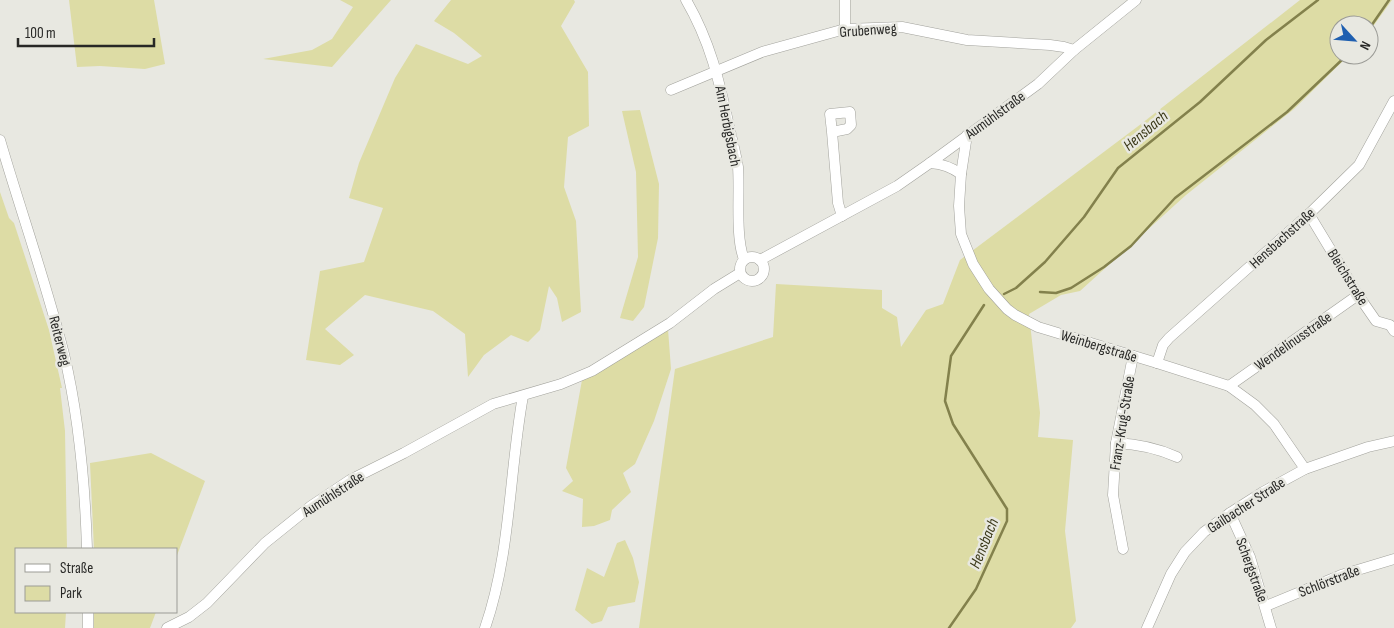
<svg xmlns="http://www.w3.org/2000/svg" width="1394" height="628" viewBox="0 0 1394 628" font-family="'Sofia Sans Condensed',sans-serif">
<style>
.green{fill:#dddca5}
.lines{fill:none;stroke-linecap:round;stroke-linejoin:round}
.stream{stroke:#83814c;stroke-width:2.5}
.minor-casing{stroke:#a2a29c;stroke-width:11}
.minor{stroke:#fff;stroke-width:10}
.labels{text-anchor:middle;stroke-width:5;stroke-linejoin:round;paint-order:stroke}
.street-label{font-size:15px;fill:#282826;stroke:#e8e8e1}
.water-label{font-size:16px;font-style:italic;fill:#3b3919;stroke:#e8e8e1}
</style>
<rect width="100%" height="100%" fill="#e8e8e1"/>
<g class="green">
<polygon points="69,0 154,0 165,64 145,69 100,66 77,67"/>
<polygon points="340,0 391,0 332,67 263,59 312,50 332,39 353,7"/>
<polygon points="451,0 574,0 575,2 561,26 588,72 589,126 568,137 564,187 576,221 581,312 562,322 557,298 549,286 540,330 528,342 511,335 484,355 468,377 465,334 433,311 365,295 325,329 354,355 340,365 306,360 320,271 364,262 383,208 349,198 359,163 395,78 416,44 468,64 482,56 454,33 434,21"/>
<polygon points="1300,0 1392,0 1369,32 1369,25 1339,25 1339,55 1349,55 1294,109 1186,195 1080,291 1061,295 1029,314 1040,413 1038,437 1073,440 1065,531 1076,621 1071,628 639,628 675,369 773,337 776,284 882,290 882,308 897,317 901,347 926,310 943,304 960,260 1141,124"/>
<polygon points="640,110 659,184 658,238 644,307 633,321 620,318 638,257 636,172 622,111"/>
<polygon points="0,192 9,218 14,223 49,330 62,388 60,388 65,431 67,549 16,549 16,612 66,612 65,628 0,628"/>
<polygon points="668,329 671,369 654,421 635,464 623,473 631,492 612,510 610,520 594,526 582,527 583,499 562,491 573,481 566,468 582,380"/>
<polygon points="151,453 205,481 176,558 176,549 94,549 90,463"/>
<polygon points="625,540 633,558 639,582 635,602 608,607 602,621 592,624 575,610 587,568 604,577 617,543"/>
<polygon points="94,612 156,612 150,628 94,628"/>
</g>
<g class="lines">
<g class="stream">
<polyline points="1369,29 1389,0"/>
<polyline points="1040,292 1056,293 1071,288 1104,267 1131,246 1175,198 1287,112 1347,55"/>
<polyline points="1004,294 1016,288 1045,262 1084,217 1118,168 1200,102 1266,40 1318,0"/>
<polyline points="949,628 976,589 1007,521 1007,509 953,424 945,401 951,356 984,305"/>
</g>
<defs>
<g id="minor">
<path d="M 686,0 C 710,41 719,80 729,126 C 732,140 736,154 738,167 C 740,192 735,237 744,259"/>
<polyline points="845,29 845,0"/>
<polyline points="671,90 762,52 845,29 902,27 967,40 1050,45 1064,47 1074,50"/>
<polyline points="832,132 830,114 850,112 851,125 847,129 832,132 838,203 842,216"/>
<polyline points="967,135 961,174 959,206 961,234 973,264 989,289 1007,309 1015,315 1038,327 1157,363 1229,386 1255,405 1274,424 1305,469"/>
<path d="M 0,140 C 21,212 46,282 64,354 C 79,417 85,484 87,549"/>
<path d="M 930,163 C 943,164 951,167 961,174"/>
<polyline points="1309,214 1358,295 1376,321 1390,325 1394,331"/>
<circle cx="752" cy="269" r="12"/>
<polyline points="760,260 897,186 930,163 1038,84 1074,50 1136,0"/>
<polyline points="1157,363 1163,345 1169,338 1309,214 1359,165 1394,101"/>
<polyline points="1229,386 1358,295"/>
<path d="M 1116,443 C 1138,444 1157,448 1177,457"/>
<polyline points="1230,513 1250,557 1271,628"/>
<polyline points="1123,549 1113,495 1116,443 1133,356"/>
<polyline points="1266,606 1341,575 1394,559"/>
<polyline points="88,628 88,612"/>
<polyline points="167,628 189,617 207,603 265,543 311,506 350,480 404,453 493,404 561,384 592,371 670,323 714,289 740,273"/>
<path d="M 485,628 C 511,553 509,473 523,396"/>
<polyline points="1147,628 1171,574 1185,552 1204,532 1230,513 1263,492 1305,469 1368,447 1394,441"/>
</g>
</defs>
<use href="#minor" class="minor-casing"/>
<use href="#minor" class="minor"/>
</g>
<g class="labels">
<g class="street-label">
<text transform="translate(868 30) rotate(-4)" y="5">Grubenweg</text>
<text transform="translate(995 115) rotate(-36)" y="5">Aumühlstraße</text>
<text transform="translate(728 126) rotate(79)" y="5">Am Herbigsbach</text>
<text transform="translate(1282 238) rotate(-42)" y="5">Hensbachstraße</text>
<text transform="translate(1348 277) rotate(58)" y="5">Bleichstraße</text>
<text transform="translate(60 341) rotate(76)" y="5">Reiterweg</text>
<text transform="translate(1293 341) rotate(-35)" y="5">Wendelinusstraße</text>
<text transform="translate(1099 346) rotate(17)" y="5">Weinbergstraße</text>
<text transform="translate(1122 423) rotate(-81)" y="5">Franz-Krug-Straße</text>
<text transform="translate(333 494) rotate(-33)" y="5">Aumühlstraße</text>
<text transform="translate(1246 505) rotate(-33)" y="5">Gailbacher Straße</text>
<text transform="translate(1252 570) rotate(70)" y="5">Schergstraße</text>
<text transform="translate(1329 581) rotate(-21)" y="5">Schlörstraße</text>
</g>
<g class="water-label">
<text transform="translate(1145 130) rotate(-40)" y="6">Hensbach</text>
<text transform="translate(983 543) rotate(-68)" y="6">Hensbach</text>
</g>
</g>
<rect x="15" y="548" width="162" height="65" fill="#e8e8e1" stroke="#9b9b96"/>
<rect x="25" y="564" width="25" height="8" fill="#ffffff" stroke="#9b9b96"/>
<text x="60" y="573" font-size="15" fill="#282826">Straße</text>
<rect x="25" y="586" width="25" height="15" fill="#dddca5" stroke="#9b9b96"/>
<text x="60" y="598" font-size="15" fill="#282826">Park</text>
<g transform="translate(1354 40) rotate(116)"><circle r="24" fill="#e8e8e1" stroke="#9b9b96"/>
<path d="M0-4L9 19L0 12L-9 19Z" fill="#1f5fb0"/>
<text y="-8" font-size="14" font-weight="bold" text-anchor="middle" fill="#282826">N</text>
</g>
<path d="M18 38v8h136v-8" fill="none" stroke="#282826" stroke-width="2.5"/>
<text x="25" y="38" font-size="15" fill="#282826" stroke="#e8e8e1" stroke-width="4" paint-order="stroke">100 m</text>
</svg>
